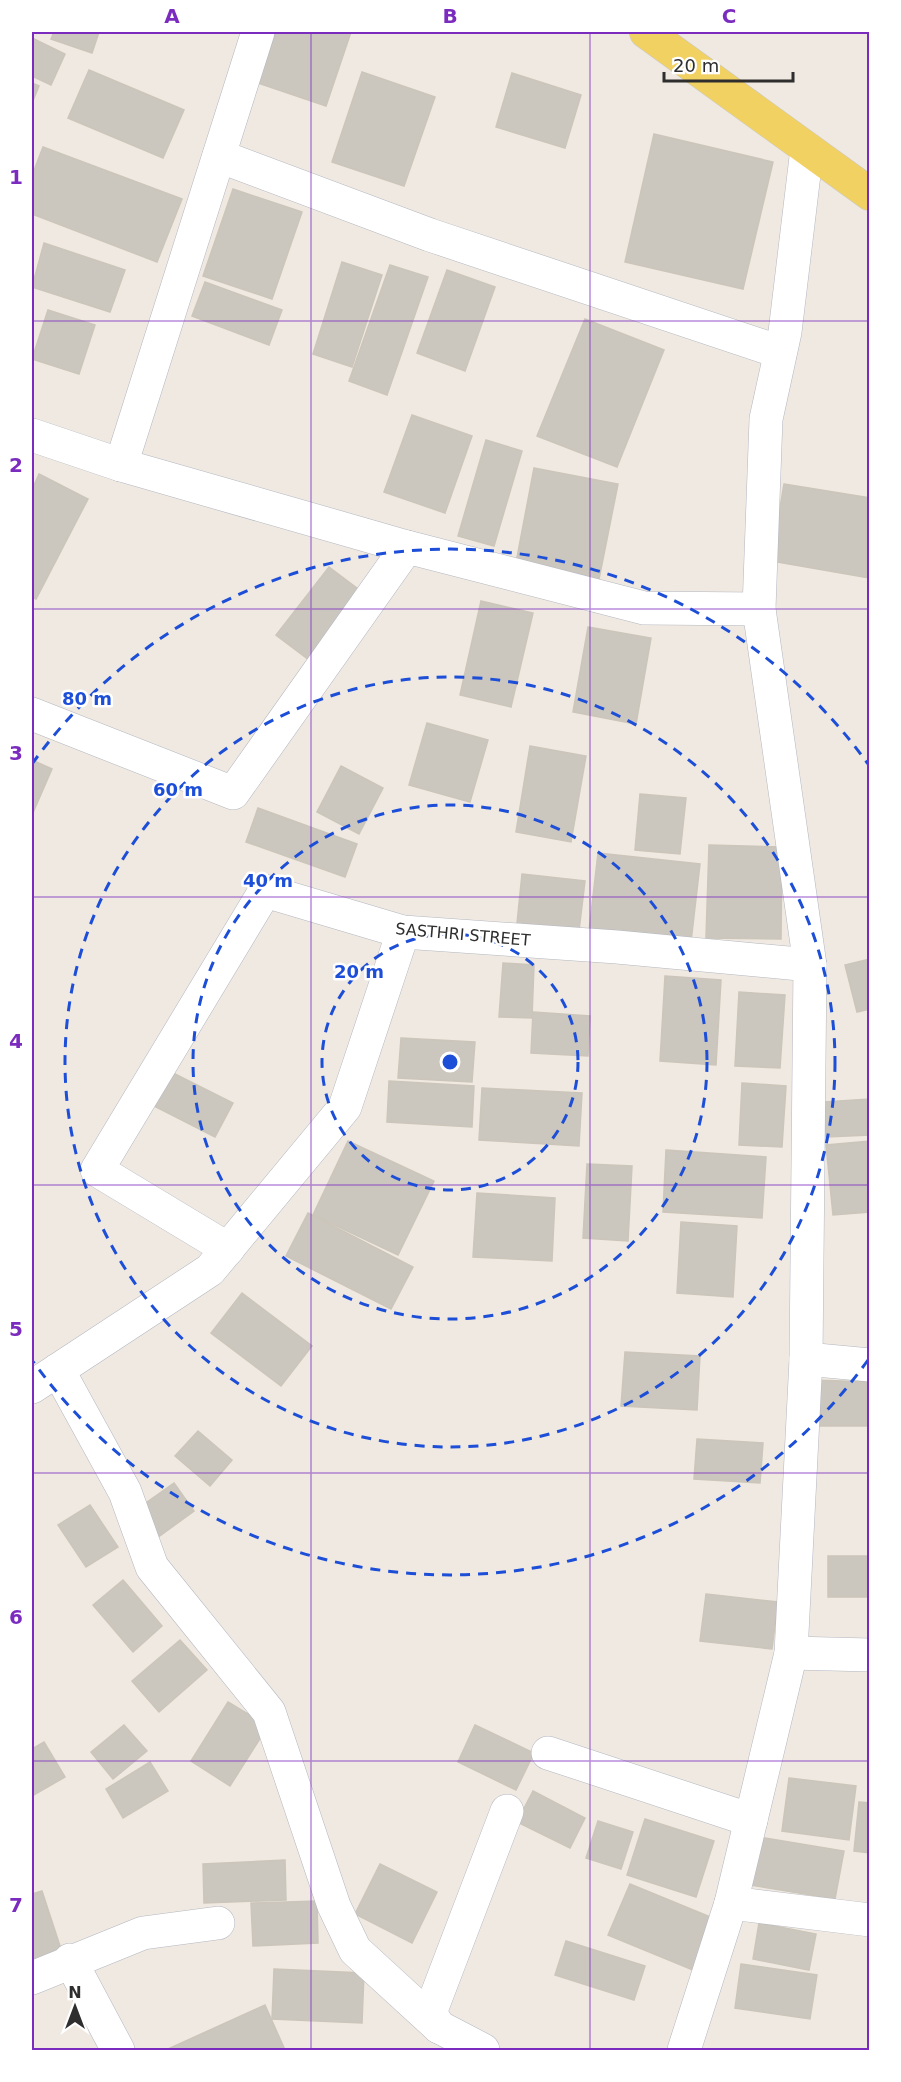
<svg xmlns="http://www.w3.org/2000/svg" width="901" height="2082" viewBox="0 0 901 2082" font-family="'DejaVu Sans',sans-serif">
<style>
.building{fill:#cbc7bf;stroke:#cbc5ba;stroke-width:1.5}
.lines{fill:none;stroke-linecap:round;stroke-linejoin:round}
.minor-casing{stroke:#b4b7c1;stroke-width:34}
.primary-casing{stroke:#c9c9c9;stroke-width:34}
.minor{stroke:#fff;stroke-width:33}
.primary{stroke:#f2d163;stroke-width:33}
.grid{fill:none;stroke:#7b2cbf;stroke-width:1.5;stroke-opacity:0.55}
.ring{fill:none;stroke:#1d4ed8;stroke-width:3;stroke-dasharray:10 8}
.labels{text-anchor:middle;stroke-width:5;stroke-linejoin:round;paint-order:stroke}
.street-label{font-size:16px;fill:#2e2e2e;stroke:#fff}
.centre{fill:#1d4ed8;stroke:#fff;stroke-width:3}
.ring-label{font-size:18px;text-anchor:middle;font-weight:bold;fill:#1d4ed8;stroke:#fff;stroke-width:5;stroke-linejoin:round;paint-order:stroke}
.neatline{fill:none;stroke:#7b2cbf;stroke-width:2}
.grid-label{font-size:20px;text-anchor:middle;font-weight:bold;fill:#7b2cbf}
</style>
<rect width="100%" height="100%" fill="#efe9e1"/>
<g class="building">
<polygon points="54,32 99,32 92,53 51,39"/>
<polygon points="276,32 351,32 326,106 258,83"/>
<polygon points="32,38 65,54 51,85 32,76"/>
<polygon points="89,70 184,110 163,158 68,118"/>
<polygon points="362,72 435,97 404,186 332,162"/>
<polygon points="512,73 581,95 565,148 496,127"/>
<polygon points="32,83 39,86 32,103"/>
<polygon points="654,134 773,162 743,289 625,262"/>
<polygon points="43,147 182,199 157,262 32,214 32,176"/>
<polygon points="233,189 302,212 272,299 203,276"/>
<polygon points="44,243 125,270 110,312 32,287"/>
<polygon points="342,262 382,275 352,367 313,354"/>
<polygon points="390,265 428,277 387,395 349,381"/>
<polygon points="447,270 495,287 465,371 417,353"/>
<polygon points="205,282 282,310 269,345 192,316"/>
<polygon points="48,310 95,325 79,374 32,359"/>
<polygon points="585,319 664,350 617,467 537,436"/>
<polygon points="412,415 472,436 445,513 384,492"/>
<polygon points="486,440 522,451 494,546 458,536"/>
<polygon points="534,468 618,484 598,584 515,568"/>
<polygon points="39,474 88,499 36,599 32,596 32,490"/>
<polygon points="784,484 870,498 870,578 771,561"/>
<polygon points="329,567 362,592 309,660 276,635"/>
<polygon points="481,601 533,613 511,707 460,695"/>
<polygon points="588,627 651,638 636,724 573,712"/>
<polygon points="427,723 488,740 470,802 409,785"/>
<polygon points="530,746 586,756 571,842 516,832"/>
<polygon points="32,760 52,769 32,815"/>
<polygon points="341,766 383,788 359,834 317,812"/>
<polygon points="640,794 686,798 680,854 635,850"/>
<polygon points="258,808 357,844 345,877 246,842"/>
<polygon points="709,845 782,847 781,939 706,938"/>
<polygon points="598,853 700,864 691,942 589,931"/>
<polygon points="522,874 585,881 578,939 516,933"/>
<polygon points="870,959 870,1009 857,1012 845,965"/>
<polygon points="503,963 534,965 532,1018 499,1017"/>
<polygon points="665,976 721,980 716,1065 660,1061"/>
<polygon points="739,992 785,995 780,1068 735,1066"/>
<polygon points="533,1012 590,1016 588,1056 531,1053"/>
<polygon points="401,1038 475,1042 472,1082 398,1078"/>
<polygon points="169,1071 233,1103 215,1137 152,1105"/>
<polygon points="389,1081 474,1086 472,1127 387,1122"/>
<polygon points="742,1083 786,1086 782,1147 739,1145"/>
<polygon points="482,1088 582,1093 579,1146 479,1140"/>
<polygon points="870,1099 870,1135 826,1137 824,1102"/>
<polygon points="348,1141 434,1181 398,1255 313,1215"/>
<polygon points="870,1141 870,1212 833,1215 826,1145"/>
<polygon points="666,1150 766,1157 762,1218 663,1212"/>
<polygon points="587,1164 632,1166 628,1241 583,1238"/>
<polygon points="477,1193 555,1198 552,1261 473,1257"/>
<polygon points="308,1213 413,1267 391,1309 286,1256"/>
<polygon points="681,1222 737,1226 733,1297 677,1293"/>
<polygon points="242,1293 312,1346 281,1386 211,1333"/>
<polygon points="625,1352 700,1356 697,1410 621,1406"/>
<polygon points="812,1380 870,1382 870,1426 811,1426"/>
<polygon points="198,1431 232,1460 210,1486 175,1456"/>
<polygon points="697,1439 763,1443 760,1483 694,1479"/>
<polygon points="174,1483 194,1511 157,1538 136,1510"/>
<polygon points="90,1505 118,1547 86,1567 58,1525"/>
<rect x="828" y="1556" width="42" height="41"/>
<polygon points="123,1580 162,1626 133,1652 93,1605"/>
<polygon points="706,1594 778,1602 772,1649 700,1641"/>
<polygon points="180,1640 207,1670 159,1712 132,1681"/>
<polygon points="228,1702 268,1726 230,1786 191,1761"/>
<polygon points="124,1725 147,1751 113,1779 91,1752"/>
<polygon points="475,1725 534,1753 516,1790 458,1762"/>
<polygon points="44,1742 65,1777 32,1796 32,1749"/>
<polygon points="150,1762 168,1791 123,1818 106,1789"/>
<polygon points="789,1778 856,1786 849,1840 782,1831"/>
<polygon points="533,1791 585,1818 570,1848 517,1822"/>
<polygon points="859,1802 870,1803 870,1853 854,1851"/>
<polygon points="645,1819 714,1841 696,1897 627,1875"/>
<polygon points="598,1821 633,1832 621,1869 586,1858"/>
<polygon points="759,1837 844,1851 835,1899 750,1885"/>
<polygon points="285,1860 286,1900 204,1903 203,1864"/>
<polygon points="380,1864 437,1892 412,1943 355,1914"/>
<polygon points="630,1884 715,1919 693,1970 608,1935"/>
<polygon points="42,1891 62,1952 32,1962 32,1894"/>
<polygon points="317,1901 318,1943 253,1946 251,1903"/>
<polygon points="759,1923 816,1934 809,1970 753,1959"/>
<polygon points="566,1941 645,1966 634,2000 555,1975"/>
<polygon points="741,1964 817,1975 810,2019 735,2008"/>
<polygon points="274,1969 364,1973 362,2023 272,2019"/>
<polygon points="265,2005 285,2050 169,2050 168,2049"/>
</g>
<g class="lines">
<defs>
<g id="minor">
<polyline points="219,156 430,235 780,352"/>
<polyline points="32,435 121,465 407,547 644,608 759,609"/>
<polyline points="121,465 258,32"/>
<polyline points="32,714 233,793 407,547"/>
<polyline points="228,1249 97,1170 265,891 403,932 617,947 810,965"/>
<polyline points="806,1359 870,1365"/>
<polyline points="58,1370 125,1492 152,1567 269,1712 334,1906 355,1950 439,2027"/>
<polyline points="32,1387 210,1270 345,1107 403,932"/>
<polyline points="791,1653 870,1655"/>
<polyline points="548,1753 751,1820"/>
<polyline points="731,1903 870,1920"/>
<polyline points="70,1960 118,2050"/>
<polyline points="32,1978 143,1933 218,1923"/>
<polyline points="483,2050 439,2027 430,2013 507,1811"/>
<polyline points="684,2050 731,1903 791,1653 806,1359 810,965 759,609 766,419 785,332 807,149"/>
</g>
<polyline id="primary" points="646,32 870,194"/>
</defs>
<use href="#minor" class="minor-casing"/>
<use href="#primary" class="primary-casing"/>
<use href="#minor" class="minor"/>
<use href="#primary" class="primary"/>
</g>
<path class="grid" d="M 311,32 L 311,2050M 590,32 L 590,2050M 32,321 L 870,321M 32,609 L 870,609M 32,897 L 870,897M 32,1185 L 870,1185M 32,1473 L 870,1473M 32,1761 L 870,1761"/>
<g class="ring">
<circle cx="450" cy="1062" r="128"/>
<circle cx="450" cy="1062" r="257"/>
<circle cx="450" cy="1062" r="385"/>
<path d="M868 1360A514 514 0 0 1 32 1360M32 764A514 514 0 0 1 868 764"/>
</g>
<g class="labels">
<g class="street-label">
<text transform="translate(463 934) rotate(5)" y="6">SASTHRI STREET</text>
</g>
</g>
<circle cx="450" cy="1062" r="9" class="centre"/>
<g class="ring-label">
<text x="87" y="705">80 m</text>
<text x="178" y="796">60 m</text>
<text x="268" y="887">40 m</text>
<text x="359" y="978">20 m</text>
</g>
<rect width="901" height="2082" fill="none" stroke="#ffffff" stroke-width="66"/>
<g transform="translate(75 2007)" stroke="#ffffff" stroke-width="4.5" paint-order="stroke">
<path d="M0-4.5L10 22L0 15L-10 22Z" fill="#2e2e2e"/>
<text y="-9" font-size="16" font-weight="bold" text-anchor="middle" fill="#2e2e2e">N</text>
</g>
<path d="M664 72v9h129v-9" fill="none" stroke="#2e2e2e" stroke-width="3"/>
<text x="673" y="72" font-size="18" fill="#2e2e2e" stroke="#ffffff" stroke-width="4.5" paint-order="stroke">20 m</text>
<rect x="33" y="33" width="835" height="2016" class="neatline"/>
<g class="grid-label">
<text x="172" y="23">A</text>
<text x="450" y="23">B</text>
<text x="729" y="23">C</text>
<text x="16" y="184">1</text>
<text x="16" y="472">2</text>
<text x="16" y="760">3</text>
<text x="16" y="1048">4</text>
<text x="16" y="1336">5</text>
<text x="16" y="1624">6</text>
<text x="16" y="1912">7</text>
</g>
</svg>
